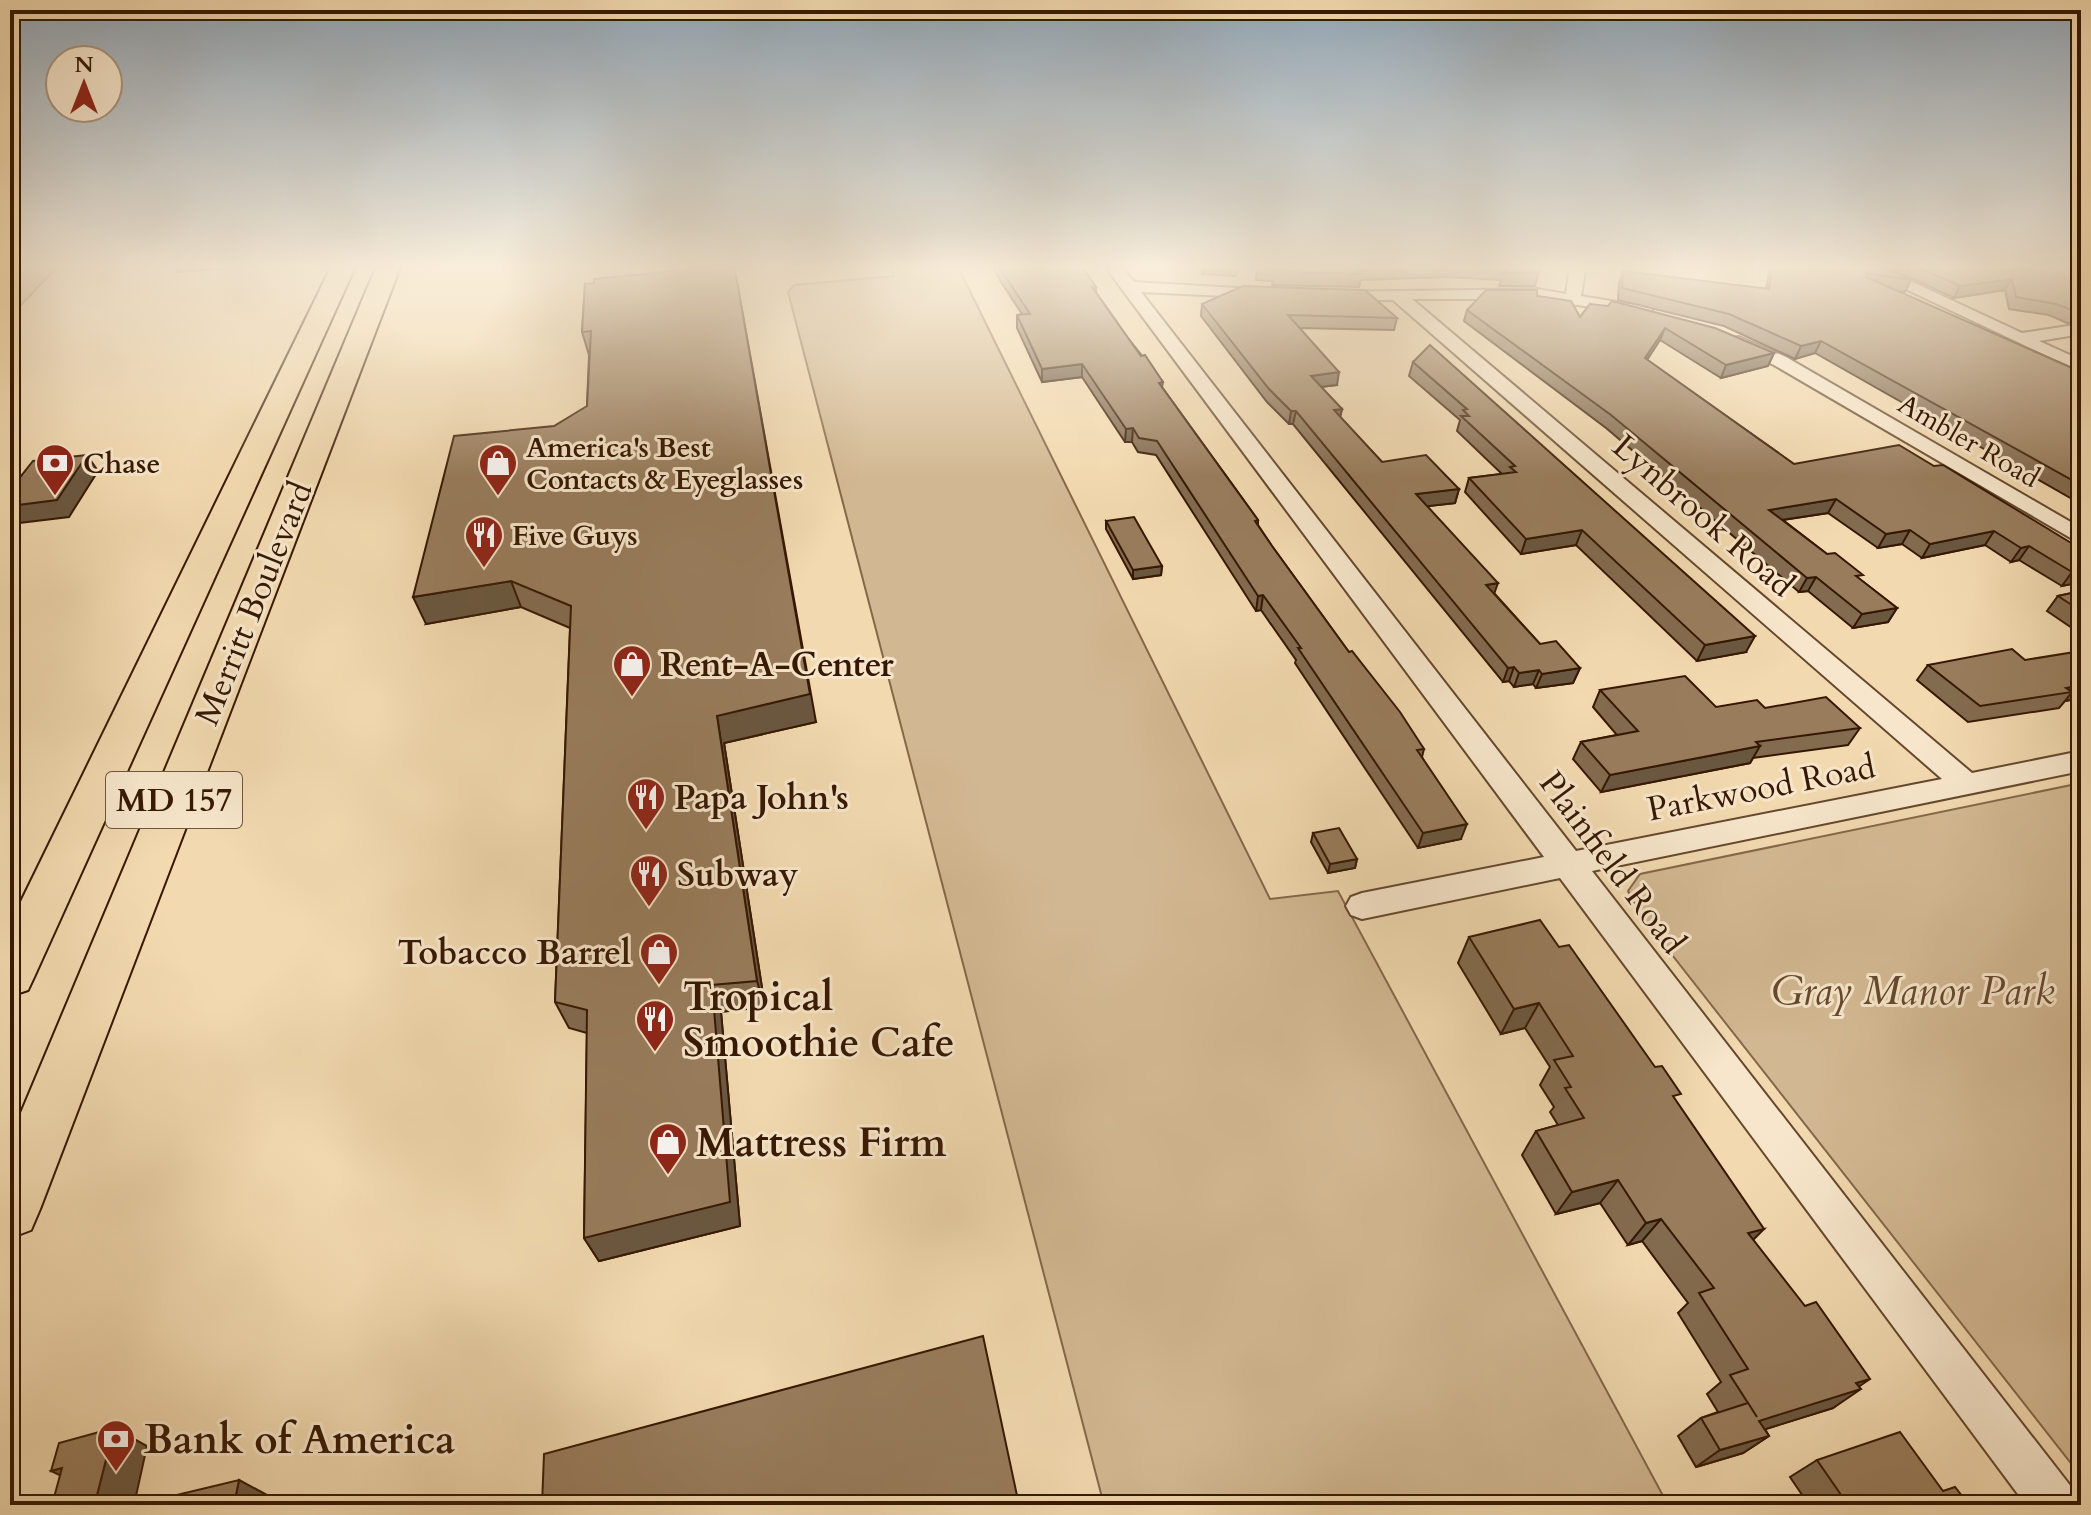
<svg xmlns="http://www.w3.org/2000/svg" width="2091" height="1515" viewBox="0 0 2091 1515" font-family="Cardo,serif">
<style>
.green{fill:#d2b892;stroke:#84684a;stroke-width:2}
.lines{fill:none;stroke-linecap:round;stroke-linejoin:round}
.minor-casing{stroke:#65482d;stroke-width:4}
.primary-casing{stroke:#361802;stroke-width:4}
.minor{fill:#f7e6cb;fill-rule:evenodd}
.primary{fill:#f2d9af;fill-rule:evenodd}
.wall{fill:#836b4f;stroke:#361802;stroke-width:2}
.shaded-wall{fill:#6a5740;stroke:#361802;stroke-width:2}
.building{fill:#987c5c;stroke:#361802;stroke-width:2}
.labels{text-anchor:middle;stroke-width:6;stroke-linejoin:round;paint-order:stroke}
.far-street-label{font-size:28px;fill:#361802;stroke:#f7e6cb}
.far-poi-label{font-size:28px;font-weight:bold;fill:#361802;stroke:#f7e6cb;text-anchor:start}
.shield{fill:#f7e6cb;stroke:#70563e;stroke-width:2}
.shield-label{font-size:32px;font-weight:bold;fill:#361802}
.street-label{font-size:34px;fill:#361802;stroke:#f7e6cb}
.poi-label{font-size:34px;font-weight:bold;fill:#361802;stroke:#f7e6cb;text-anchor:start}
.near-park-label{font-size:40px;font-style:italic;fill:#65482d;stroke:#f7e6cb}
.near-poi-label{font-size:40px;font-weight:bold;fill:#361802;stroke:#f7e6cb;text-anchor:start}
</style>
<rect width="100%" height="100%" fill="#f2d9af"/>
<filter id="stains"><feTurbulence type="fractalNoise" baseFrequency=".0025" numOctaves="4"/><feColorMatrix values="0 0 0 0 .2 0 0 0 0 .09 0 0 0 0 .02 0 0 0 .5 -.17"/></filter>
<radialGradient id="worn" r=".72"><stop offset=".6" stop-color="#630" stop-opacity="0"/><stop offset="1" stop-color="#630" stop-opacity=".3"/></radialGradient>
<g class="green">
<polygon points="10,265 59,265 21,305 10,306"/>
<polygon points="890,265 957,265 1270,899 1338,891 1668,1505 1104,1505 788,292 794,285 894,276"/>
<polygon points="2081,783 2081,1476 1640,914 1628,891 1640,874"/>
</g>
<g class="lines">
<defs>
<g id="minor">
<polygon points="1104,265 1120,265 1134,282 1273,290 1275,293 1267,298 1141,292 1576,851 1942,779 1393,300 1333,300 1327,298 1327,292 1537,289 1566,294 1570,265 1586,265 1581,296 1652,308 1652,316 1537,299 1412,299 1972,773 2081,751 2081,771 1592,871 2072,1488 2079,1505 2026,1505 1560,878 1362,919 1351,915 1346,906 1351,897 1362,893 1544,857"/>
<polygon points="1855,265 1876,265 2022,333 2081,324 2081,334 2039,341 2081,360 2081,372"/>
<polygon points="1739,337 1786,357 2081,528 2081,544 1774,365 1733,346 1733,338"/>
</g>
<g id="primary">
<polygon points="332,265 356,265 35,975 28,990 10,996 10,924"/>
<polygon points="377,265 401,265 40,1209 31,1230 10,1238 10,1139"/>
</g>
</defs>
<use href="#minor" class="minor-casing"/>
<use href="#primary" class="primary-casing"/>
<use href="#minor" class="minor"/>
<use href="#primary" class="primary"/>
</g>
<g class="wall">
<polygon points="992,265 1081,265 1096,287 1096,292 1128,338 1163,382 1162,387 1258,520 1258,525 1272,546 1349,652 1424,749 1422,757 1461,839 1418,848 1295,663 1296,660 1261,610 1256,611 1156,455 1138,452 1132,442 1125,442 1082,377 1042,382 1017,328 1017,315 1022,314 1001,282"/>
<polygon points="1203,265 1237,265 1236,276 1202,274"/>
<polygon points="1257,265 1540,265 1535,286 1499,286 1501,280 1445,277 1361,280 1359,287 1272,285 1273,281 1256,280"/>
<polygon points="1759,265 1879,265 1911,280 1905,292 1897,291 2081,372 2081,504 1815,353 1795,359 1724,326 1618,300 1619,283 1623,271 1766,289 1770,268"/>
<polygon points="1883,265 2081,265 2081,322 2067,323 2049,315 2009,309 2005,290 1954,298"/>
<polygon points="585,284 816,722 724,743 765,1007 721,1012 740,1226 599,1261 584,1238 587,1033 569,1028 555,1002 570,628 521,607 426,624 587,406 589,355 582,332"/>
<polygon points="1537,296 1580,317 1590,304 1774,353 1768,366 1721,378 1660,340 1647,360 1794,464 1934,466 2081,549 2081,582 2062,586 2019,560 2011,562 1985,545 1922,558 1902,544 1878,548 1828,513 1783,520 1897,608 1888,622 1853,628 1808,591 1799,592 1606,428 1464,321 1467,310"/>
<polygon points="1202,304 1397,318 1394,330 1299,328 1337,385 1321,387 1342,409 1340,417 1382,462 1459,489 1455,503 1427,506 1494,593 1540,644 1580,668 1573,683 1536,688 1533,684 1514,687 1509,681 1503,682 1293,424 1289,424 1267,402 1201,316"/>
<polygon points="1413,362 1746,652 1697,661 1576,545 1521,554 1465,492 1469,478 1502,474 1457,431 1460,420 1409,376"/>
<polygon points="1106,521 1162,566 1161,575 1133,579 1106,529"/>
<polygon points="2081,591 2081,634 2047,611 2058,596"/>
<polygon points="2025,660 2081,698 2065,701 2059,708 1968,722 1917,680 1928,665"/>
<polygon points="1600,690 1716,707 1765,708 1860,728 1848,745 1753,758 1750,763 1601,792 1573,759 1581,742 1617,735 1593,707"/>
<polygon points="1313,833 1357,859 1355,868 1328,873 1311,842"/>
<polygon points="1469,937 1559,947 1676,1101 1753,1240 1859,1387 1833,1408 1765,1429 1769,1436 1743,1453 1696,1467 1678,1436 1701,1418 1718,1412 1707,1394 1721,1382 1678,1313 1688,1303 1642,1241 1628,1245 1600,1203 1556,1214 1522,1155 1536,1131 1558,1125 1550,1112 1554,1107 1540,1085 1550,1067 1525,1028 1501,1034 1458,963"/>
<polygon points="1817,1460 1943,1491 1969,1505 1809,1505 1790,1477"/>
</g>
<g class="shaded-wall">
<polygon points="174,265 264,265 177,272"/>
<polygon points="734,265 816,722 724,743 765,1007 757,981 717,716"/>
<polygon points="2012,279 2005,290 1954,298 1960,286"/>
<polygon points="1665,328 1660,340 1640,370 1645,358"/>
<polygon points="1821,341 1815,353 1795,359 1801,346"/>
<polygon points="1774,353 1768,366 1721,378 1726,365"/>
<polygon points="1082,364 1082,377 1042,382 1042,369"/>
<polygon points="1339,372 1337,385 1309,388 1311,376"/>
<polygon points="1342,409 1339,422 1334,410"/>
<polygon points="1291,411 1296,411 1293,424 1289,424"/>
<polygon points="1133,428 1132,442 1125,442 1126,429"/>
<polygon points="87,455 98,471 69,517 10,524 10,506"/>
<polygon points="1459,489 1455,503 1412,508 1416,494"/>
<polygon points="1836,499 1828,513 1762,523 1769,510"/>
<polygon points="1582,530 1576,545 1521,554 1526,539"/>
<polygon points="1910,530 1902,544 1878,548 1886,534"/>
<polygon points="1994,531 1985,545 1922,558 1930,544"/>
<polygon points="2029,546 2019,560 2011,562 2021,548"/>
<polygon points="1162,566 1161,575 1133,579 1133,570"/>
<polygon points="2081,570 2081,582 2062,586 2072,572"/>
<polygon points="1816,577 1808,591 1799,592 1807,578"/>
<polygon points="511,581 521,607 426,624 413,597"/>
<polygon points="1498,583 1493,597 1486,585"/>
<polygon points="1263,595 1261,610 1256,611 1258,596"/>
<polygon points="1897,608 1888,622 1853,628 1862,614"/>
<polygon points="1755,636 1746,652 1697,661 1705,645"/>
<polygon points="1514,667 1509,681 1503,682 1508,668"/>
<polygon points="1580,668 1573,683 1536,688 1542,674"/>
<polygon points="1539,670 1533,684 1514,687 1519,673"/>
<polygon points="2081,685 2081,698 2065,701 2072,692 2066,688"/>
<polygon points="1760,746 1750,763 1601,792 1610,775"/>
<polygon points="1467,824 1461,839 1418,848 1423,833"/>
<polygon points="1357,859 1355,868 1328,873 1330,864"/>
<polygon points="712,985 721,1012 740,1226 599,1261 584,1238"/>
<polygon points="1539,1003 1525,1028 1501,1034 1514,1009"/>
<polygon points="1618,1180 1600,1203 1556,1214 1572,1192"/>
<polygon points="1661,1219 1642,1241 1628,1245 1646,1223"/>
<polygon points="1764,1229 1742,1251 1748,1233"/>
<polygon points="1870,1379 1851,1392 1861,1389 1833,1408 1734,1439 1759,1421 1856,1383"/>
<polygon points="114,1428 147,1446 134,1505 99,1505 95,1503"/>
<polygon points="1769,1436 1743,1453 1696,1467 1720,1450"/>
<polygon points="62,1468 87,1488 51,1471"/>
<polygon points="239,1480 269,1496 267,1505 234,1505"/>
</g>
<g class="building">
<polygon points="734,265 810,694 717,716 757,981 712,985 730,1202 584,1238 587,1010 555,1002 571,606 511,581 413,597 454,436 554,426 587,406 591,331 582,332 585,284 594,283 594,279"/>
<polygon points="998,265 1081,265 1096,287 1092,287 1128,338 1141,356 1145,355 1163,382 1159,383 1258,520 1255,521 1272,546 1349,652 1352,651 1400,712 1424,749 1417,750 1467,824 1423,833 1298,648 1301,648 1263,595 1258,596 1157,441 1139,438 1133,428 1126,429 1082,364 1042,369 1017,315 1030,314"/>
<polygon points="1258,265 1412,265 1358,266 1362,274 1274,271 1280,269 1258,267"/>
<polygon points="1468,265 1540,265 1539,273 1502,273 1509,267"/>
<polygon points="1773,265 1879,265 1911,280 1867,273 1866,277 2081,372 2081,485 1821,341 1801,346 1729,314 1622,288 1623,271 1769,289"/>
<polygon points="1914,265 2081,265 2081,311 2075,311 2056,304 2016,297 2012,279 1960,286"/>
<polygon points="1243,286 1365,290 1397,318 1288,315 1339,372 1311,376 1342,409 1334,410 1382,462 1426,455 1459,489 1416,494 1498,583 1486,585 1540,644 1556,641 1580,668 1542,674 1539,670 1519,673 1514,667 1508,668 1296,411 1291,411 1269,389 1202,304"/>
<polygon points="1486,290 1537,290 1537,296 1571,301 1580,317 1590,304 1608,306 1612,301 1715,328 1774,353 1726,365 1665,328 1645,358 1794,464 1899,445 1934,466 1943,465 2081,549 2081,570 2072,572 2029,546 2021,548 1994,531 1930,544 1910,530 1886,534 1836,499 1769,510 1827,554 1835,553 1863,575 1856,576 1897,608 1862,614 1816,577 1807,578 1611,415 1467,310"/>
<polygon points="1430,345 1755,636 1705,645 1582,530 1526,539 1469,478 1516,472 1510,467 1515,466 1461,416 1469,416 1463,410 1467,409 1413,362"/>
<polygon points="87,455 57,500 10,506 10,490 33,461"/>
<polygon points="1134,517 1162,566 1133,570 1106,521"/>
<polygon points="2081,591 2081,611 2058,596"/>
<polygon points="2012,649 2025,660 2081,651 2081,685 2066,688 2072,692 1980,706 1928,665"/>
<polygon points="1685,676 1716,707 1757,700 1765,708 1826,697 1860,728 1756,742 1760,746 1610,775 1581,742 1638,731 1600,690"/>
<polygon points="1339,828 1357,859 1330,864 1313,833"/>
<polygon points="1540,920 1559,947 1569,945 1655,1067 1662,1066 1681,1094 1673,1096 1764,1229 1748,1233 1805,1306 1816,1302 1870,1379 1856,1383 1861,1389 1759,1421 1769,1436 1720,1450 1701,1418 1748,1403 1757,1417 1730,1375 1748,1369 1699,1293 1714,1288 1661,1219 1646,1223 1618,1180 1572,1192 1536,1131 1584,1118 1565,1088 1571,1087 1554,1060 1573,1056 1539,1003 1514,1009 1469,937"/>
<polygon points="983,1336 1019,1505 542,1505 544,1454"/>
<polygon points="114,1428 95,1503 104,1501 103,1505 52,1505 62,1468 51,1471 59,1443"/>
<polygon points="1900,1432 1943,1491 1955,1487 1969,1505 1848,1505 1817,1460"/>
<polygon points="239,1480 234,1505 135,1505"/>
</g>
<linearGradient id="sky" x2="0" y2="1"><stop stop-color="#92a8ba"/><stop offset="0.56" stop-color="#f9eedb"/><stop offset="1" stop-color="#f9eedb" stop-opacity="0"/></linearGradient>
<rect width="2091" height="477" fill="url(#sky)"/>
<defs>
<symbol id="bank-pin" viewBox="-11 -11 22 30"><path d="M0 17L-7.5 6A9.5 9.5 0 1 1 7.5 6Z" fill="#8f2418" stroke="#f7e6cb"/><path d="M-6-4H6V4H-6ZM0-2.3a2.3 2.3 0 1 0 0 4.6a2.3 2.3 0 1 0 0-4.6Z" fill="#fff"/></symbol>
<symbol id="shop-pin" viewBox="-11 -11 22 30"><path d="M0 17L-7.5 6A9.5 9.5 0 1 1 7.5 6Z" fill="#8f2418" stroke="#f7e6cb"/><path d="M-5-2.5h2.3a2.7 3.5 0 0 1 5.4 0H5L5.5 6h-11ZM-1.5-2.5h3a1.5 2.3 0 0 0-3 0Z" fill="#fff"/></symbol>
<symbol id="restaurant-pin" viewBox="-11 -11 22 30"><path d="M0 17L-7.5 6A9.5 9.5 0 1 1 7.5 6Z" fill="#8f2418" stroke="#f7e6cb"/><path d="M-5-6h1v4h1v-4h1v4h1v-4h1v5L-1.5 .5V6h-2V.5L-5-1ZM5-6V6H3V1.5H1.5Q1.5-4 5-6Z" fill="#fff"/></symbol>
</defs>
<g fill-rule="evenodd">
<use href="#bank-pin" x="33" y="441" width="44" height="60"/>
<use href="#shop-pin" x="476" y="441" width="44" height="60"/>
<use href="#restaurant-pin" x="462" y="513" width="44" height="60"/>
<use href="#shop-pin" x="610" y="642" width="44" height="60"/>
<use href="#restaurant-pin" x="624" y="775" width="44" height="60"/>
<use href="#restaurant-pin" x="627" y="852" width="44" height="60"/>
<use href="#shop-pin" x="637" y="930" width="44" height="60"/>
<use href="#restaurant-pin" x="633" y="997" width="44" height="60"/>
<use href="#shop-pin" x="646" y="1120" width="44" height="60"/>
<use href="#bank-pin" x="94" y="1417" width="44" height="60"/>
</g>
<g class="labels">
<g class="far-street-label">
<text transform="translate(1969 440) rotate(30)" y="10">Ambler Road</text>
</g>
<g class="far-poi-label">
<text x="526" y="457">America's Best<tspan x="526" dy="32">Contacts &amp; Eyeglasses</tspan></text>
<text x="83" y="473">Chase</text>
<text x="512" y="545">Five Guys</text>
</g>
<rect class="shield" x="106" y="772" width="136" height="56" rx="6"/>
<g class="shield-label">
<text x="174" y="811">MD 157</text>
</g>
<g class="street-label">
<text transform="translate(1704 515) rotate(41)" y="12">Lynbrook Road</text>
<text transform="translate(253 603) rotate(-68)" y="12">Merritt Boulevard</text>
<text transform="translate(1761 787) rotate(-11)" y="12">Parkwood Road</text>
<text transform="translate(1613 862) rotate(53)" y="12">Plainfield Road</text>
</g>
<g class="poi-label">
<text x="660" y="676">Rent-A-Center</text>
<text x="674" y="809">Papa John's</text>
<text x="677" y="886">Subway</text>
<text x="631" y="964" text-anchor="end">Tobacco Barrel</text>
</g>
<g class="near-park-label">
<text x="1913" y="1004">Gray Manor Park</text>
</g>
<g class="near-poi-label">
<text x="683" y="1010">Tropical<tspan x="683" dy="46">Smoothie Cafe</tspan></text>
<text x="696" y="1156">Mattress Firm</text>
<text x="144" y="1453">Bank of America</text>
</g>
</g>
<rect width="2091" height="1515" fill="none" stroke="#f2d9af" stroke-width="40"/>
<rect x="12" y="12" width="2067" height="1491" fill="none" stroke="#361802" stroke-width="4"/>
<rect x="20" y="20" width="2051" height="1475" fill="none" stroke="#361802" stroke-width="2"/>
<g transform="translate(84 84)"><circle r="38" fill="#f7e6cb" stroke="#aa947b" stroke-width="2"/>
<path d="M0-6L14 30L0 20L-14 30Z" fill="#8f2418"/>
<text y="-12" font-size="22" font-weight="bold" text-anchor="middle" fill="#361802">N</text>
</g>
<rect width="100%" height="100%" filter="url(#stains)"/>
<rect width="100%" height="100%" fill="url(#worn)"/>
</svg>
